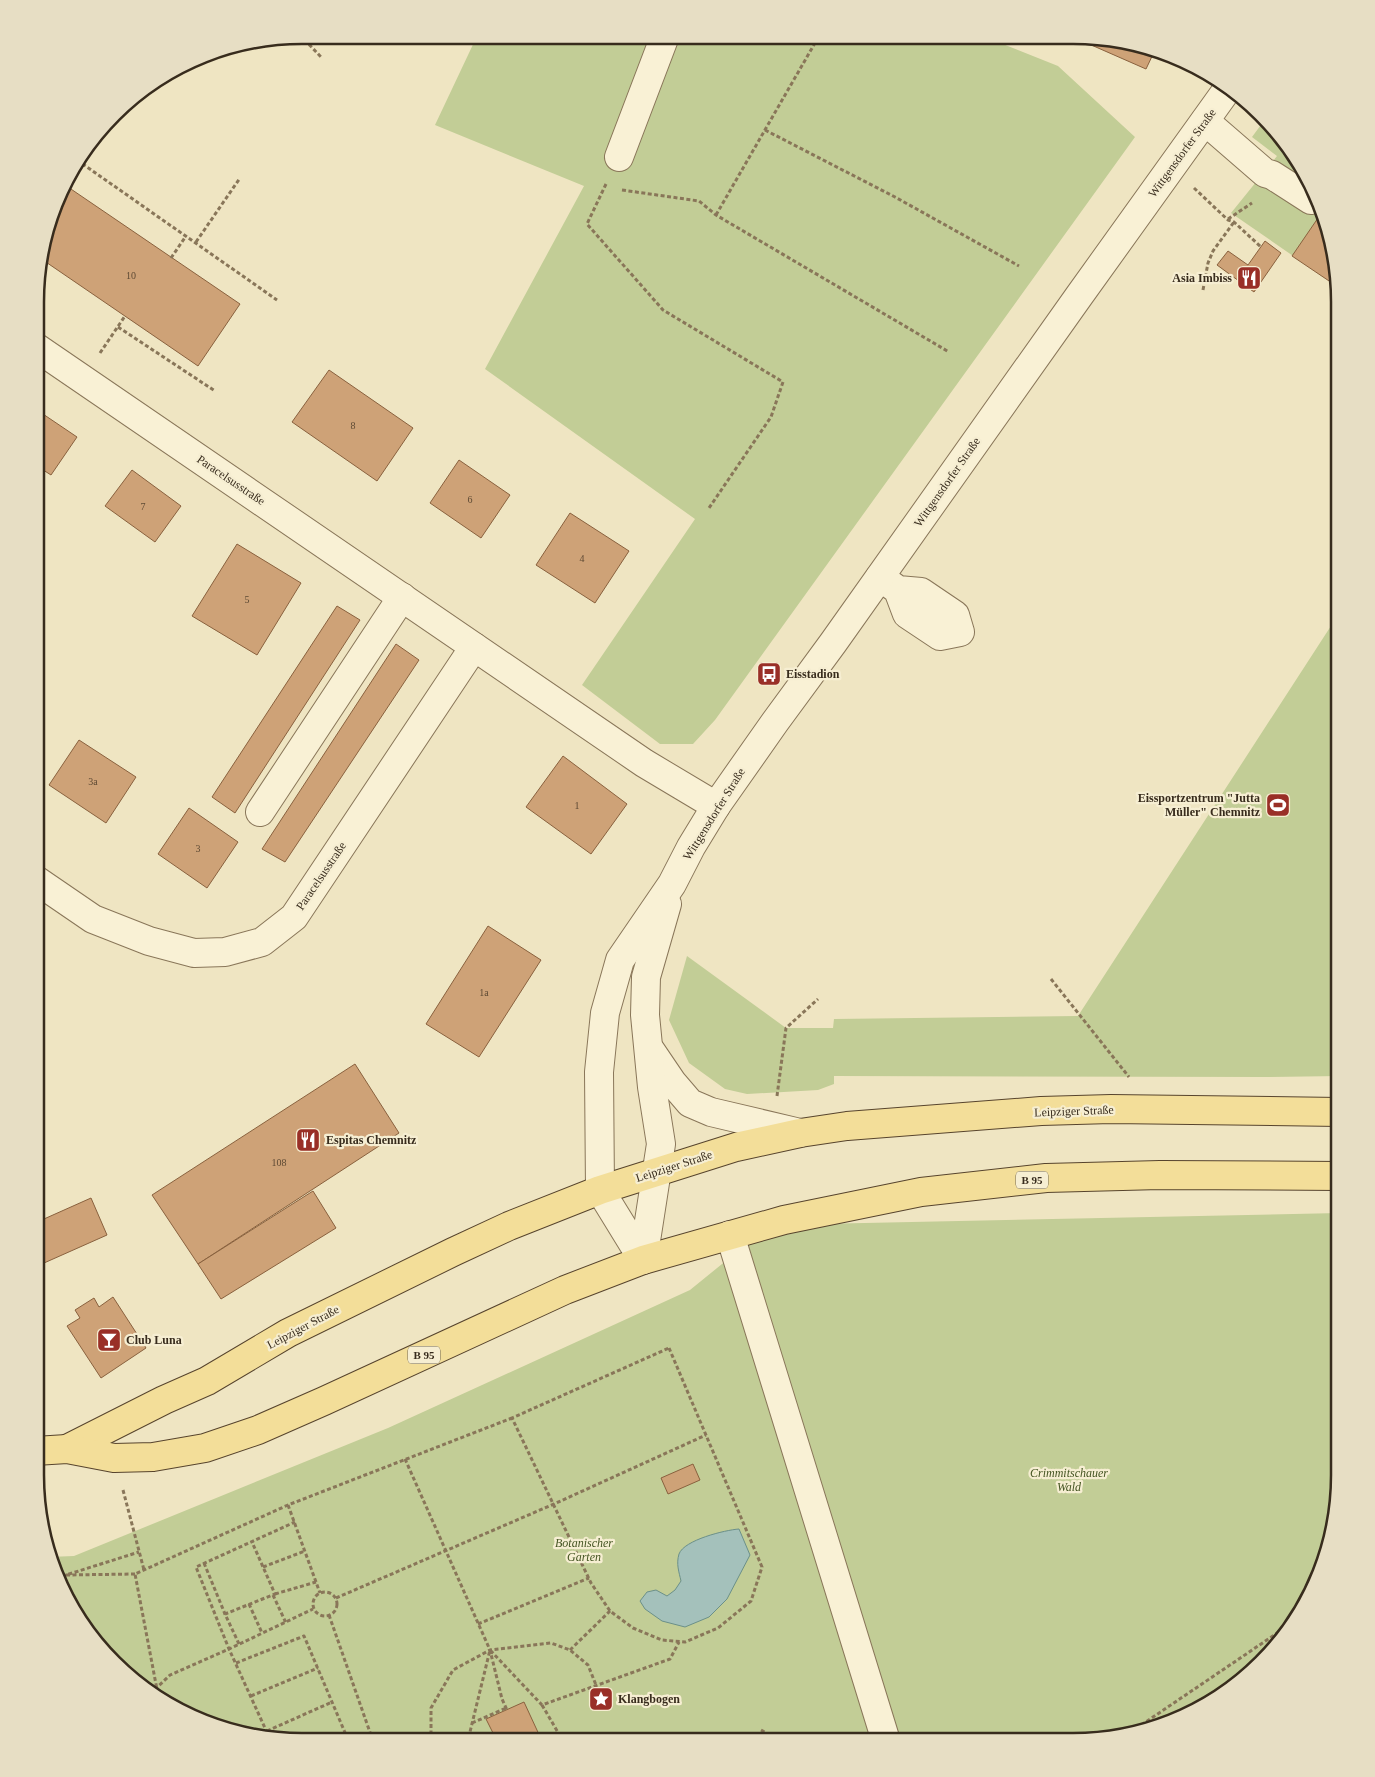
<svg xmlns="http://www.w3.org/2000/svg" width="1375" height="1777" viewBox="0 0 1375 1777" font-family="'Times New Roman',serif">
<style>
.green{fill:#c2cd96}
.water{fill:#a4c1bb;stroke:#6b9089}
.building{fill:#cea277;stroke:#89613e}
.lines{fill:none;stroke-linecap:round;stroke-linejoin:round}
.minor-casing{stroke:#897659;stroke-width:30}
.major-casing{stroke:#57442d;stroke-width:30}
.path{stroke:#897659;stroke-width:3;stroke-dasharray:4 2.5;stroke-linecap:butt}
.minor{stroke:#f9f1d5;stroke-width:28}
.major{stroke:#f3de99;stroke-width:28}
.labels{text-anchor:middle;stroke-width:4.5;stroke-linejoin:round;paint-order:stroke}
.number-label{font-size:10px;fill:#5e4a34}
.shield{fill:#f6eed2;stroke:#716653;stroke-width:1}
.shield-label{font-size:11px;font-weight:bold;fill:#382c1d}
.street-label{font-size:12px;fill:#382c1d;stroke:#f6eed2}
.poi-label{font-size:12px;font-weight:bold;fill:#382c1d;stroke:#f6eed2;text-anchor:start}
.park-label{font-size:12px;font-style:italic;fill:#455523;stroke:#f6eed2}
.rim{fill:none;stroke:#382c1d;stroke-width:2.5}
</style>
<rect width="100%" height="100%" fill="#efe5c2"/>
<g class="green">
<polygon points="477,36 985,37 1058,66 1135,137 715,720 693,744 660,744 582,685 695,519 485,369 584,186 435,125"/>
<polygon points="1266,118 1274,125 1304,168 1331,233 1338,287 1231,213 1277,156 1252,137"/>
<polygon points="1340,612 1340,1076 1268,1077 834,1076 834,1084 818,1090 747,1094 725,1089 689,1063 669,1020 687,956 786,1028 833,1028 834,1019 1078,1016"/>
<polygon points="1340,1213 1339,1493 1326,1561 1304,1609 1262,1664 1207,1706 1143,1733 1091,1741 284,1741 216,1728 154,1697 101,1652 71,1609 49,1557 74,1556 388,1428 690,1290 770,1225"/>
</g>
<path class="water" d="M 739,1529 L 750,1555 L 727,1599 L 709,1617 L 685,1627 L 662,1621 L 645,1609 L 640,1601 L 647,1592 L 656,1590 L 667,1596 L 675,1590 L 681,1581 C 679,1572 676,1564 679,1554 C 684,1540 725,1530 739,1529 Z"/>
<g class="building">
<polygon points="1092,37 1109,37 1155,50 1146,69 1089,44"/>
<polygon points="65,185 240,304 198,366 40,258"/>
<polygon points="1318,218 1327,224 1331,233 1338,287 1292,256"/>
<polygon points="1265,241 1281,253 1254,292 1217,265 1228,251 1248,265"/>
<polygon points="329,370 413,428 377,481 292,422"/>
<polygon points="37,410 77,437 51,475 37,466"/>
<polygon points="459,460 510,495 481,538 430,503"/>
<polygon points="132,470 181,506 155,542 105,506"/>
<polygon points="570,513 629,551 595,603 536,565"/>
<polygon points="237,544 301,583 257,655 192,616"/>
<polygon points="337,606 360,620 235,813 212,797"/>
<polygon points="396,644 419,660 285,862 262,849"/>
<polygon points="79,740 136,777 106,823 49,785"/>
<polygon points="563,756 627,804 591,854 526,807"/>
<polygon points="189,808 238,842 207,888 158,854"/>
<polygon points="488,926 541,960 479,1057 426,1024"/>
<polygon points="355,1064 399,1133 198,1264 152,1195"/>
<polygon points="313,1191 336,1228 221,1299 198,1264"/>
<polygon points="91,1198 107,1235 35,1267 35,1223"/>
<polygon points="113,1297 146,1348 101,1378 67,1326 80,1318 75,1310 94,1298 99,1307"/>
<polygon points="693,1464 700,1480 668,1494 661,1478"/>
<polygon points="524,1702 542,1741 497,1741 486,1719"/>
</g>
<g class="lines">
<defs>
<g id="minor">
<polyline points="1205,121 1265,173 1272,175 1311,200 1316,195"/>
<polyline points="619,157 665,36"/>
<polyline points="37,348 644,763 716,806"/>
<polyline points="880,577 898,590 907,614 940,636 960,632 955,615 921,592 898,590"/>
<polyline points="260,812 402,597"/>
<polyline points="36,880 93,919 149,941 194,953 225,952 262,942 294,917 474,647"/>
<polyline points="651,1051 672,1082 690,1103 711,1112 800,1133"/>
<polyline points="730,1235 886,1741"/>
<polyline points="643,1260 600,1190 599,1072 605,1013 620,960 672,884 691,847 716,806 775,722 833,643 1079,296 1229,87"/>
<polyline points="643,1260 661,1144 652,1087 645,1015 646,977 667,904"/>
</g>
<g id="major">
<polyline points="67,1449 164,1400 207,1381 288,1333 453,1252 509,1226 600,1190 736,1147 800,1133 847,1126 1041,1111 1111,1109 1340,1112"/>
<polyline points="35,1451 67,1449 114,1458 153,1457 205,1448 258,1430 324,1401 565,1290 643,1260 784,1220 921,1192 1046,1178 1160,1175 1340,1176"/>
</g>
</defs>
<use href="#minor" class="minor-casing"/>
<use href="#major" class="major-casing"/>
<g class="path">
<polyline points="300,35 322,58"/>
<polyline points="765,130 895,197 1019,266"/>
<polyline points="77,160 277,300"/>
<polyline points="606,184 587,224 663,310 783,382 771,417 709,508"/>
<polyline points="1194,188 1228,220 1234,222 1261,247"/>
<polyline points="622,190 699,201 716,215 949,352"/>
<polyline points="716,215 819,36"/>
<polyline points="1228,219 1252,203"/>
<polyline points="196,242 240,178"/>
<polyline points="171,258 186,236"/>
<polyline points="1203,290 1208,263 1213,251 1234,222"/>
<polyline points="118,327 215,391"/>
<polyline points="100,353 125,316"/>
<polyline points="1051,979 1129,1077"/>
<polyline points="777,1096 786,1028 818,999"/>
<polygon points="669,1348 762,1567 751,1601 718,1628 685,1642 662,1640 633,1628 610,1611 591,1583 512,1418"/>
<polyline points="405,1459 490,1650 502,1699 507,1710"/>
<polyline points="123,1490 144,1570"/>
<polyline points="288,1505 320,1593"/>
<polyline points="204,1563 225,1614"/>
<polyline points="263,1567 305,1551"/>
<polyline points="135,1574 66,1575 139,1552"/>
<polyline points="58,1577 66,1575"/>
<circle cx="325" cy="1604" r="12"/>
<polyline points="275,1594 316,1582"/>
<polyline points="273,1595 286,1623"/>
<polyline points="336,1598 554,1504 706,1435"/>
<polyline points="249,1604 262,1633"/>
<polyline points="329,1615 373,1741"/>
<polyline points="478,1624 589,1578"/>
<polyline points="239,1644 225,1614 275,1594 252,1542"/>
<polyline points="570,1650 610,1611"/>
<polyline points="236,1663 304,1636 346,1735 331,1741"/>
<polyline points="150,1694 170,1675 229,1649 313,1609"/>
<polyline points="251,1696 318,1668"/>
<polyline points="159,1700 135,1574 288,1505 512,1418"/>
<polyline points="542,1705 563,1741"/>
<polyline points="472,1723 506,1708"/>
<polyline points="761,1730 766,1733 771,1741"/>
<polyline points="267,1731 332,1702"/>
<polyline points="1125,1736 1295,1621"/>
<polyline points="270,1739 229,1649 196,1567 295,1522"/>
<polyline points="431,1741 431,1708 453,1670 490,1650 551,1643 570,1650 588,1665 596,1685"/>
<polyline points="455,1741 469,1736 490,1650 542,1705 670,1659 679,1642"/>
</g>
<use href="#minor" class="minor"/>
<use href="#major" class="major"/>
</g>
<defs>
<symbol id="restaurant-square" viewBox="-11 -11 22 22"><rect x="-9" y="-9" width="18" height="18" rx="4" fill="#992f27" stroke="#f6eed2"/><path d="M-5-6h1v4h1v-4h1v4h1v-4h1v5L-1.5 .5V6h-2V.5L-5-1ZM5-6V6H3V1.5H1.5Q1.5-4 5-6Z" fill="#fff"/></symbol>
<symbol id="bus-square" viewBox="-11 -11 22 22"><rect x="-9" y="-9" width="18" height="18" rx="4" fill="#992f27" stroke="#f6eed2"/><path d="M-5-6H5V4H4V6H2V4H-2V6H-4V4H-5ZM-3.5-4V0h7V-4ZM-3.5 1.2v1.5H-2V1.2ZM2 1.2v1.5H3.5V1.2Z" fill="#fff"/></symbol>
<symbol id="stadium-square" viewBox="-11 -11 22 22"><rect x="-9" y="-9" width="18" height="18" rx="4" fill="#992f27" stroke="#f6eed2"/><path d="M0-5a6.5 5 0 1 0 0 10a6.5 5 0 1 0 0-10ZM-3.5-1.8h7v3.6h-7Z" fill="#fff"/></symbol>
<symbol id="bar-square" viewBox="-11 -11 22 22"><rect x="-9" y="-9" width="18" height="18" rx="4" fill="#992f27" stroke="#f6eed2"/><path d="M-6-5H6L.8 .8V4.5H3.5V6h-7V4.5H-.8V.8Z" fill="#fff"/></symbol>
<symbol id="sight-square" viewBox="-11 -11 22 22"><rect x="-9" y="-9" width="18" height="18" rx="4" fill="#992f27" stroke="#f6eed2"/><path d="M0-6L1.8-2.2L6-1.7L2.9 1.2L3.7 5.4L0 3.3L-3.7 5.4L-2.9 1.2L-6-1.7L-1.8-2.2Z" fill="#fff"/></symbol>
</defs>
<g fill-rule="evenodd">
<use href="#restaurant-square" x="1235" y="264" width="28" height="28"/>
<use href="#bus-square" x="755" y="660" width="28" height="28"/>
<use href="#stadium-square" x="1264" y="791" width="28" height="28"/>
<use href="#restaurant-square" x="294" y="1126" width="28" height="28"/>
<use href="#bar-square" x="95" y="1326" width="28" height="28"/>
<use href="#sight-square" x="587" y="1685" width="28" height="28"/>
</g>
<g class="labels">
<g class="number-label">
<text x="131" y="279">10</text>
<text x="353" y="429">8</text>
<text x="470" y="503">6</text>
<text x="143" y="510">7</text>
<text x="582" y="562">4</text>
<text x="247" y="603">5</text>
<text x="93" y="785">3a</text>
<text x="577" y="809">1</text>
<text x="198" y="852">3</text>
<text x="484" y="996">1a</text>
<text x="279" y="1166">108</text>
</g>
<g class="shield">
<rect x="1016" y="1171.5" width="32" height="17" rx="4"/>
<rect x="408" y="1346.5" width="32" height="17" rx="4"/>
</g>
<g class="shield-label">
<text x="1032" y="1184">B 95</text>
<text x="424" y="1359">B 95</text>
</g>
<g class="street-label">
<text transform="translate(1182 153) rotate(-54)" y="4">Wittgensdorfer Straße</text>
<text transform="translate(231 480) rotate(34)" y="4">Paracelsusstraße</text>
<text transform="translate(947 482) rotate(-55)" y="4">Wittgensdorfer Straße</text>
<text transform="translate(714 814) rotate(-58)" y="4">Wittgensdorfer Straße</text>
<text transform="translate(321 876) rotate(-56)" y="4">Paracelsusstraße</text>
<text transform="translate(1074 1111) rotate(-2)" y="4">Leipziger Straße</text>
<text transform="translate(674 1166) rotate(-18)" y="4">Leipziger Straße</text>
<text transform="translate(303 1327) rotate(-28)" y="4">Leipziger Straße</text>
</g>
<g class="poi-label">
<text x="1232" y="282" text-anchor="end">Asia Imbiss</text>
<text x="786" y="678">Eisstadion</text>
<text x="1260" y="802" text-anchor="end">Eissportzentrum "Jutta<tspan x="1260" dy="14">Müller" Chemnitz</tspan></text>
<text x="326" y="1144">Espitas Chemnitz</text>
<text x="126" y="1344">Club Luna</text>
<text x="618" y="1703">Klangbogen</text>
</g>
<g class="park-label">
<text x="1069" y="1477">Crimmitschauer<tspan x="1069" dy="14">Wald</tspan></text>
<text x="584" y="1547">Botanischer<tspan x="584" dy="14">Garten</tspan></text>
</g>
</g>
<path d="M0 0H1375V1777H0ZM302 44H1073A258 258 0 0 1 1331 302V1475A258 258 0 0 1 1073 1733H302A258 258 0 0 1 44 1475V302A258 258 0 0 1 302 44Z" fill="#e7dec4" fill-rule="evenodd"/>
<path class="rim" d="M302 44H1073A258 258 0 0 1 1331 302V1475A258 258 0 0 1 1073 1733H302A258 258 0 0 1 44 1475V302A258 258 0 0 1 302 44Z"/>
</svg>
